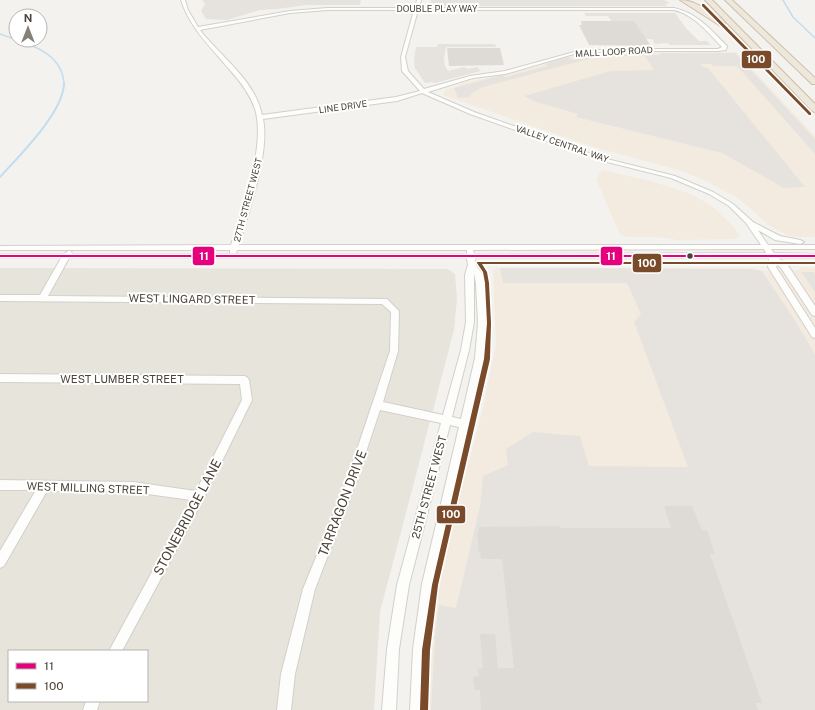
<svg xmlns="http://www.w3.org/2000/svg" width="815" height="710" viewBox="0 0 815 710" font-family="'Public Sans',sans-serif">
<style>
.residential{fill:#e7e4dc;fill-rule:evenodd}
.commercial{fill:#f3ebdf}
.parking{fill:#e6e3df}
.lines{fill:none;stroke-linecap:round;stroke-linejoin:round}
.stream-far1{stroke:#c0ddf1;stroke-width:1.5}
.stream{stroke:#c0ddf1;stroke-width:2}
.building{fill:#dedbd6}
.minor-casing{stroke:#d2d0cb;stroke-width:2}
.highway-casing{stroke:#ccbfa9;stroke-width:2}
.minor{fill:#fdfdfc;fill-rule:evenodd}
.highway{fill:#ede8db;fill-rule:evenodd}
.bus-1-casing{stroke:#fff;stroke-width:3}
.bus-2-casing{stroke:#fff;stroke-width:3}
.bus-1{fill:#e5007d;fill-rule:evenodd}
.bus-2{fill:#7a4b2a;fill-rule:evenodd}
.bus-dot{fill:#4b4439;stroke:#fff;stroke-width:1.5}
.labels{text-anchor:middle;stroke-width:4;stroke-linejoin:round;paint-order:stroke}
.far-street-label{font-size:9px;fill:#4b4439;stroke:#fff}
.street-label{font-size:11px;fill:#4b4439;stroke:#fff}
.near-street-label{font-size:13px;fill:#4b4439;stroke:#fff}
.line-badge{stroke:#fff;stroke-width:1.5}
.badge-label{font-size:11px;text-anchor:middle;font-weight:bold;fill:#fff}
</style>
<rect width="100%" height="100%" fill="#f4f2ee"/>
<path class="residential" d="M 0,268 L 448,269 L 455,274 L 457,299 L 454,330 L 380,612 L 374,710 L 0,710 ZM 9,651 L 147,651 L 147,701 L 9,701 Z"/>
<g class="commercial">
<polygon points="736,52 815,136 815,237 791,237 768,225 751,209 736,197 700,178 675,169 593,147 443,95 445,90 467,82 517,72 575,55 615,53"/>
<polygon points="602,170 651,181 688,193 709,204 729,222 740,235 736,239 677,240 658,237 625,237 620,234 596,179"/>
<polygon points="802,267 815,268 815,710 428,710 435,608 453,522 481,416 496,345 493,270 498,268 752,268 765,271 798,270"/>
</g>
<g class="parking">
<polygon points="202,0 361,0 360,5 307,5 277,9 260,10 227,20 206,19 201,11 205,4"/>
<polygon points="431,0 664,0 670,3 665,4 667,6 435,6 430,4"/>
<polygon points="584,13 675,13 685,27 699,41 707,41 711,45 669,45 668,43 655,44 652,39 629,39 618,30 608,16 586,16"/>
<polygon points="438,44 495,44 496,47 446,47 444,58 445,66 448,71 464,67 468,69 477,67 481,71 435,83 431,82 425,83 415,68 414,60 416,47 437,47"/>
<polygon points="660,53 735,53 815,139 815,154 737,66 714,66 711,64 701,64 702,67 708,68 805,187 784,188 722,153 576,117 578,114 533,101 524,96 611,71 654,70 645,56 596,57 483,87 471,94 470,97 458,98 454,88 502,75 505,77 547,66 545,64 568,57 573,60 594,55 660,55"/>
<polygon points="500,268 750,269 762,271 794,319 815,354 815,710 431,710 435,637 439,605 456,608 480,506 483,476 508,465 506,449 533,432 580,436 589,466 688,467 634,322 641,314 627,283 503,283"/>
<polygon points="801,272 814,272 815,274 815,292"/>
</g>
<g class="lines">
<g class="stream-far1">
<polyline points="783,0 793,17 815,38"/>
<path d="M 0,34 C 26,44 62,50 64,84"/>
</g>
<path class="stream" d="M 0,177 C 19,156 64,112 64,83"/>
</g>
<g class="building">
<polygon points="581,21 634,21 651,46 589,45 579,25 582,25"/>
<polygon points="447,48 500,48 504,65 449,66"/>
<polygon points="664,506 692,506 702,530 707,530 715,554 710,554 762,703 756,703 758,710 481,710 480,690 475,690 473,677 479,676 478,669 483,668 480,634 495,634 498,668 514,668 502,559 481,559 480,553 479,553 477,533 479,533 478,527 560,526 560,528 671,528"/>
</g>
<g class="lines">
<defs>
<g id="minor">
<path d="M 181,0 L 185,0 L 188,10 L 198,27 L 290,11 L 327,8 L 415,8 L 417,0 L 421,0 L 419,8 L 674,8 C 697,13 711,30 727,46 L 726,50 L 718,51 L 614,51 L 574,54 L 505,74 L 473,78 L 428,92 L 474,112 L 603,158 L 675,176 L 713,192 L 733,204 L 753,222 L 780,236 L 800,240 L 804,242 L 800,244 L 775,240 L 758,230 L 768,245 L 815,245 L 815,249 L 771,249 L 774,253 L 815,254 L 815,258 L 778,258 L 787,264 L 815,306 L 815,316 L 812,315 L 781,268 L 777,264 L 776,267 L 815,328 L 815,338 L 812,337 L 768,267 L 769,258 L 475,258 L 476,265 L 483,275 L 484,284 L 486,323 L 485,358 L 434,584 L 425,649 L 424,710 L 410,710 L 413,649 L 422,584 L 459,427 L 450,425 L 409,585 L 399,649 L 396,710 L 382,710 L 387,649 L 397,585 L 441,423 L 380,410 L 353,491 L 315,589 L 295,674 L 291,710 L 277,710 L 281,674 L 303,589 L 343,491 L 390,351 L 391,312 L 382,304 L 0,301 L 0,295 L 40,295 L 61,258 L 0,258 L 0,254 L 64,254 L 68,251 L 71,251 L 72,254 L 467,254 L 467,250 L 237,250 L 236,253 L 230,253 L 230,250 L 0,250 L 0,246 L 231,245 C 243,210 266,144 255,109 C 250,94 240,81 229,69 C 210,46 190,28 181,0 ZM 327,10 L 414,10 L 401,57 L 402,71 L 420,91 L 396,97 L 262,115 C 255,80 221,57 200,30 L 290,13 ZM 418,10 L 674,10 C 695,15 708,33 722,47 L 718,49 L 614,49 L 574,52 L 505,71 L 470,76 L 424,89 L 408,71 L 405,57 ZM 422,93 L 470,114 L 599,160 L 671,178 L 709,194 L 729,206 L 746,223 L 761,245 L 239,245 C 249,212 270,152 263,119 L 397,101 ZM 764,249 L 766,253 L 474,254 L 473,250 ZM 69,258 L 467,258 L 468,265 L 465,275 L 466,322 L 461,350 L 443,415 L 383,402 L 398,351 L 399,311 L 387,299 L 48,296 ZM 474,273 L 476,284 L 478,323 L 475,358 L 461,419 L 452,417 L 469,350 L 474,322 Z"/>
<polygon points="0,374 244,376 247,377 249,380 252,400 203,500 122,651 109,651 191,500 133,492 47,491 4,566 0,568 0,551 36,490 0,490 0,480 133,482 196,491 242,400 240,384 0,382"/>
<polygon points="86,701 100,701 97,710 83,710"/>
</g>
<g id="highway">
<path d="M 680,0 C 695,0 714,13 725,24 L 721,26 L 719,25 Z"/>
<polygon points="705,0 712,0 815,104 815,112 812,111"/>
<polygon points="725,0 732,0 815,78 815,84 812,84"/>
</g>
</defs>
<use href="#minor" class="minor-casing"/>
<use href="#highway" class="highway-casing"/>
<use href="#minor" class="minor"/>
<use href="#highway" class="highway"/>
<defs>
<rect id="bus-1" x="0" y="255" width="815" height="2"/>
<g id="bus-2">
<polygon points="702,4 704,4 811,113 811,115 809,115 702,6"/>
<polygon points="477,262 815,262 815,264 482,264 487,272 489,283 491,323 490,359 438,585 430,650 428,710 420,710 422,650 432,585 484,359 487,323 485,283 483,272 477,263"/>
</g>
</defs>
<use href="#bus-1" class="bus-1-casing"/>
<use href="#bus-2" class="bus-2-casing"/>
<use href="#bus-1" class="bus-1"/>
<use href="#bus-2" class="bus-2"/>
</g>
<circle class="bus-dot" cx="690" cy="256" r="3.5"/>
<g class="labels">
<g class="far-street-label">
<text x="437" y="12">DOUBLE PLAY WAY</text>
<text transform="translate(614 52) rotate(-3)" y="3">MALL LOOP ROAD</text>
<text transform="translate(343 107) rotate(-8)" y="3">LINE DRIVE</text>
<text transform="translate(562 144) rotate(19)" y="3">VALLEY CENTRAL WAY</text>
<text transform="translate(248 200) rotate(-75)" y="3">27TH STREET WEST</text>
</g>
<g class="street-label">
<text transform="translate(192 299) rotate(1)" y="4">WEST LINGARD STREET</text>
<text x="122" y="383">WEST LUMBER STREET</text>
<text transform="translate(429 487) rotate(-75)" y="4">25TH STREET WEST</text>
<text transform="translate(88 488) rotate(2)" y="4">WEST MILLING STREET</text>
</g>
<g class="near-street-label">
<text transform="translate(342 503) rotate(-69)" y="5">TARRAGON DRIVE</text>
<text transform="translate(187 517) rotate(-62)" y="5">STONEBRIDGE LANE</text>
</g>
</g>
<g class="line-badge">
<rect x="741" y="50" width="31" height="19" rx="4" fill="#7a4b2a"/>
<rect x="192" y="246" width="23" height="20" rx="4" fill="#e5007d"/>
<rect x="600" y="246" width="23" height="20" rx="4" fill="#e5007d"/>
<rect x="632" y="253" width="30" height="20" rx="4" fill="#7a4b2a"/>
<rect x="436" y="505" width="30" height="19" rx="4" fill="#7a4b2a"/>
</g>
<g class="badge-label">
<text x="756" y="63">100</text>
<text x="204" y="260">11</text>
<text x="611" y="260">11</text>
<text x="647" y="267">100</text>
<text x="451" y="518">100</text>
</g>
<rect x="8" y="650" width="140" height="52" fill="#ffffff" stroke="#b7b4b0"/>
<rect x="16" y="663" width="20" height="6" fill="#e5007d" stroke="#b7b4b0"/>
<text x="44" y="670" font-size="12" fill="#4b4439">11</text>
<rect x="16" y="683" width="20" height="6" fill="#7a4b2a" stroke="#b7b4b0"/>
<text x="44" y="690" font-size="12" fill="#4b4439">100</text>
<g transform="translate(28 28)"><circle r="19" fill="#ffffff" stroke="#b7b4b0"/>
<path d="M0-3L7 15L0 10L-7 15Z" fill="#868178"/>
<text y="-6" font-size="11" font-weight="bold" text-anchor="middle" fill="#4b4439">N</text>
</g>
</svg>
